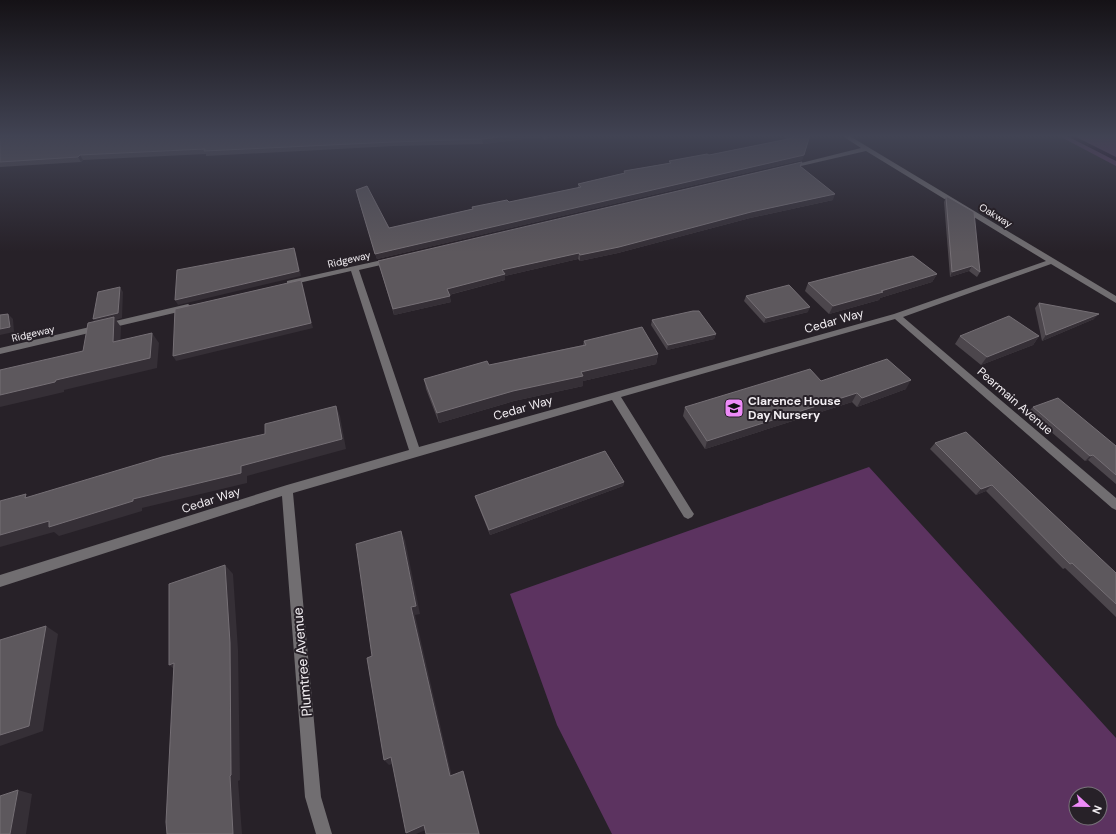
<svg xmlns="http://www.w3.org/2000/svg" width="1116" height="834" viewBox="0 0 1116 834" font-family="'DM Sans',sans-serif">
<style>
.green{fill:#5c3360;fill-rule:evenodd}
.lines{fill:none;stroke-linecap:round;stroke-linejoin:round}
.stream{fill:#19001d;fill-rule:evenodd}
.minor{fill:#716e71;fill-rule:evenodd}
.wall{fill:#4c464c}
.shaded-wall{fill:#352f36}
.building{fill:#5d585d;stroke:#756f75}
.labels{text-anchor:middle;stroke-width:4;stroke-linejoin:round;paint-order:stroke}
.far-street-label{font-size:10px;fill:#f2eef2;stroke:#272128}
.street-label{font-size:12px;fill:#f2eef2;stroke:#272128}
.poi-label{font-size:12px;font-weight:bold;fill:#f2eef2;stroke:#272128;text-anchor:start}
.near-street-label{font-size:14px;fill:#f2eef2;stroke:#272128}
</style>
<rect width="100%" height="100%" fill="#272128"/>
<g class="green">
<polygon points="1058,135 1116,135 1116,166 1061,137"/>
<path d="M 869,467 L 1116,738 L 1116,834 L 612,834 L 557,725 L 510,594 ZM 1076,794 L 1100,794 L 1100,818 L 1076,818 Z"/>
</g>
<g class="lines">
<polygon class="stream" points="1065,135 1072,135 1116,157 1116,161"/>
<g class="minor">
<polygon points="841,135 848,135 1116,296 1116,303 1051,264 903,317 1116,498 1116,510 1112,508 895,319 621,397 692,511 694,514 692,517 688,519 684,517 612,400 293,493 321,797 332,834 316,834 305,797 282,496 0,587 0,575 287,485 409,450 351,271 290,285 287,285 287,281 391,258 394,258 394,262 359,270 419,447 894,314 1046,261 866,151 788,169 785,167 861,148"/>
<polygon points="188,304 192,307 191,309 0,354 0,348"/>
</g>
</g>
<g class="wall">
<polygon points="0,135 556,135 545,140 542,137 483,144 394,146 206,156 206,154 83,160 81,162 0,167"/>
<polygon points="781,135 810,135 802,160 377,259 357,195 389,228 472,209 472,207 509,202 578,188 578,184 624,173 624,171 669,163 669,161 709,155 787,140"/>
<polygon points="800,166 833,200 750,218 618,253 580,261 578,259 505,276 505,280 449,295 451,302 394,315 378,261"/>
<polygon points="946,197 980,272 977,277 969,271 950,277 944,202"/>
<polygon points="937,274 932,282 880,298 879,300 829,314 805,291 808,283"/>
<polygon points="746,296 808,312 764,323 744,301"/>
<polygon points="1039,303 1094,319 1042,341 1035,308"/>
<polygon points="652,320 716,334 714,339 667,350 651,325"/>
<polygon points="960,336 1039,336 1033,345 981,365 955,344"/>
<polygon points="584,341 658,354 656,364 583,381 583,386 514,401 439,423 426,389 424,379 489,365 583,345"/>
<polygon points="821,381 906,389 857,407 852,402 705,449 683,416 685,407"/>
<polygon points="1033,407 1116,446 1116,484 1088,460 1085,461 1028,412"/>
<polygon points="935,443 1116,573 1116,617 1065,568 1063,569 986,491 976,495 930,449"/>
<polygon points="624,482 623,486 490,535 476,500 475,496"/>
</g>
<g class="shaded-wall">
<polygon points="518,135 542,135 542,137 483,144 482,139"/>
<polygon points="545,135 556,135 545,140"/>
<polygon points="80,155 83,160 81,162 78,157"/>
<polygon points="804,155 802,160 377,259 375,254"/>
<polygon points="835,194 833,200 750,218 618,253 580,261 580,255 751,212"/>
<polygon points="294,248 296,253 301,276 178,305 175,300"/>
<polygon points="579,253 578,259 505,276 505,280 448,295 447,289 502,270"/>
<polygon points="972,266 969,271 950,277 952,272"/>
<polygon points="937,274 932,282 880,298 879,300 829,314 833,306 881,291"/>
<polygon points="301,280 303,285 313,328 176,361 173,356"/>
<polygon points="120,287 123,292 122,318 116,320 121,327 120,352 93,319"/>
<polygon points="450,296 451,302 394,315 393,309"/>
<polygon points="810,307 808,312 764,323 766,318"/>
<polygon points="8,314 13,319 14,332 0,335 0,329"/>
<polygon points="1099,314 1094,319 1042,341 1046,335"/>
<polygon points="152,333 159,343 157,368 64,390 64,392 0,407 0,395 56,380"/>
<polygon points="716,334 714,339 667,350 668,345"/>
<polygon points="1039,336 1033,345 981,365 987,357"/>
<polygon points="658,354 656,364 583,381 583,386 514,401 439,423 437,413 581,372"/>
<polygon points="911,380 906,389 857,407 862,398"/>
<polygon points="857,393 852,402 705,449 707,441"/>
<polygon points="336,406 340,416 346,449 247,476 247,483 142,508 142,511 59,536 54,532 0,547 0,535 49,521 133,499 241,466"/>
<polygon points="1093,455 1088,460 1085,461 1090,456"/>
<polygon points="624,482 623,486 490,535 489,530"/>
<polygon points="992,485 986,491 976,495 981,489"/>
<polygon points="401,531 405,540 420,614 415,615 453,781 450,776 411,607"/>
<polygon points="225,565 233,574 238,650 240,780 238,781 242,834 233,834 230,776"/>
<polygon points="46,626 58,634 43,731 0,746 0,735"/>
<polygon points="174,663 178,672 169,665"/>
<polygon points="391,757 396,763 389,765 384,760"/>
<polygon points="463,771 465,776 480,834 479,834"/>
<polygon points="18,790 32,794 26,834 10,834"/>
<polygon points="424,825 428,829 416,834 408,834 406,833"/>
</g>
<g class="building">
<polygon points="0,135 518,135 482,139 393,142 204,151 205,149 80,155 78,157 0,162"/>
<polygon points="789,135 810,135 804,155 375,254 356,190 367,186 389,228 473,209 472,207 507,200 509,202 581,187 578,184 625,173 624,171 671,163 669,161 707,154 709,155 793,138"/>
<polygon points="802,162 800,166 835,194 751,212 619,247 580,255 579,253 502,270 505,274 447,289 450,296 393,309 378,261"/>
<polygon points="946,197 948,197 974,212 980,272 972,266 952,272"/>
<polygon points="294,248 299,271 175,300 177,270"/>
<polygon points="913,256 937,274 881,291 883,292 833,306 808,283"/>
<polygon points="301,280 311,323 173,356 175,309"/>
<polygon points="789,285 810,307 766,318 746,296"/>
<polygon points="120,287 118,313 93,319 98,292"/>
<polygon points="1039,303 1099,314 1046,335"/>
<polygon points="693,311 699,311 716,334 668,345 652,320"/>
<polygon points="8,314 10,327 0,329 0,315"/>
<polygon points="1009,316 1039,336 987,357 960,336"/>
<polygon points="114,317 113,342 152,333 150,358 56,380 55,382 0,395 0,370 83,351 88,323"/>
<polygon points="642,327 658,354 581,372 583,376 513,391 437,413 424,379 487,361 489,365 586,345 584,341"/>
<polygon points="887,359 911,380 862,398 857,393 707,441 685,407 810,369 821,381"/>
<polygon points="1058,398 1116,446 1116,475 1093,455 1090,456 1033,407"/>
<polygon points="336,406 342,439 241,466 241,473 133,499 133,501 49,527 49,521 0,535 0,501 26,494 25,498 162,457 265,434 265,424"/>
<polygon points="966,432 1116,573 1116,604 1072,563 1070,564 992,485 981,489 935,443"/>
<polygon points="605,451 624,482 489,530 475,496"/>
<polygon points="401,531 416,606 411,607 450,776 463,771 479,834 426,834 424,825 406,833 391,757 384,760 367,658 372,656 356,544"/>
<polygon points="225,565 230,643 231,775 230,776 233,834 167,834 166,822 174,663 169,665 169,584"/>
<polygon points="46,626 29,726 0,735 0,640"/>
<polygon points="18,790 10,834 0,834 0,796"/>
</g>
<linearGradient id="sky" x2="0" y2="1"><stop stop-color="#151216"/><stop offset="0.54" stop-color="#414353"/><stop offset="1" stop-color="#414353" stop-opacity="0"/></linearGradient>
<rect width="1116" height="252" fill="url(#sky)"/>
<defs>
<symbol id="school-square" viewBox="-11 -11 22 22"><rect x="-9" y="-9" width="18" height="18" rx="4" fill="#ee8bf8" stroke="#272128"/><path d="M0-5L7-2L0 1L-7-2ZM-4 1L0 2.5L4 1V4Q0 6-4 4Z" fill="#111"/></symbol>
</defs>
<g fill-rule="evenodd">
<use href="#school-square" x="723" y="397" width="22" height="22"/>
</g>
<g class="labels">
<g class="far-street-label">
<text transform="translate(996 215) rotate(31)" y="4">Oakway</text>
<text transform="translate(349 259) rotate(-13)" y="4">Ridgeway</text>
<text transform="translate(33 333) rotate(-13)" y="4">Ridgeway</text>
</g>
<g class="street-label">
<text transform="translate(834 321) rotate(-16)" y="4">Cedar Way</text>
<text transform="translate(1015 401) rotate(41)" y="4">Pearmain Avenue</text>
<text transform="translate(523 408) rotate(-16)" y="4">Cedar Way</text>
<text transform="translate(211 500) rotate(-18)" y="4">Cedar Way</text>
</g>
<g class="poi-label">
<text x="748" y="405">Clarence House<tspan x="748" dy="14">Day Nursery</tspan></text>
</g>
<g class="near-street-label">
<text transform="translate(302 662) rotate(-95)" y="5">Plumtree Avenue</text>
</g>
</g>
<g transform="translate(1088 806) rotate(112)"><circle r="19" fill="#272128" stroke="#787379"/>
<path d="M0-3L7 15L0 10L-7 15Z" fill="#ee8bf8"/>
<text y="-6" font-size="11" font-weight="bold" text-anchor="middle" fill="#f2eef2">N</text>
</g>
</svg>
